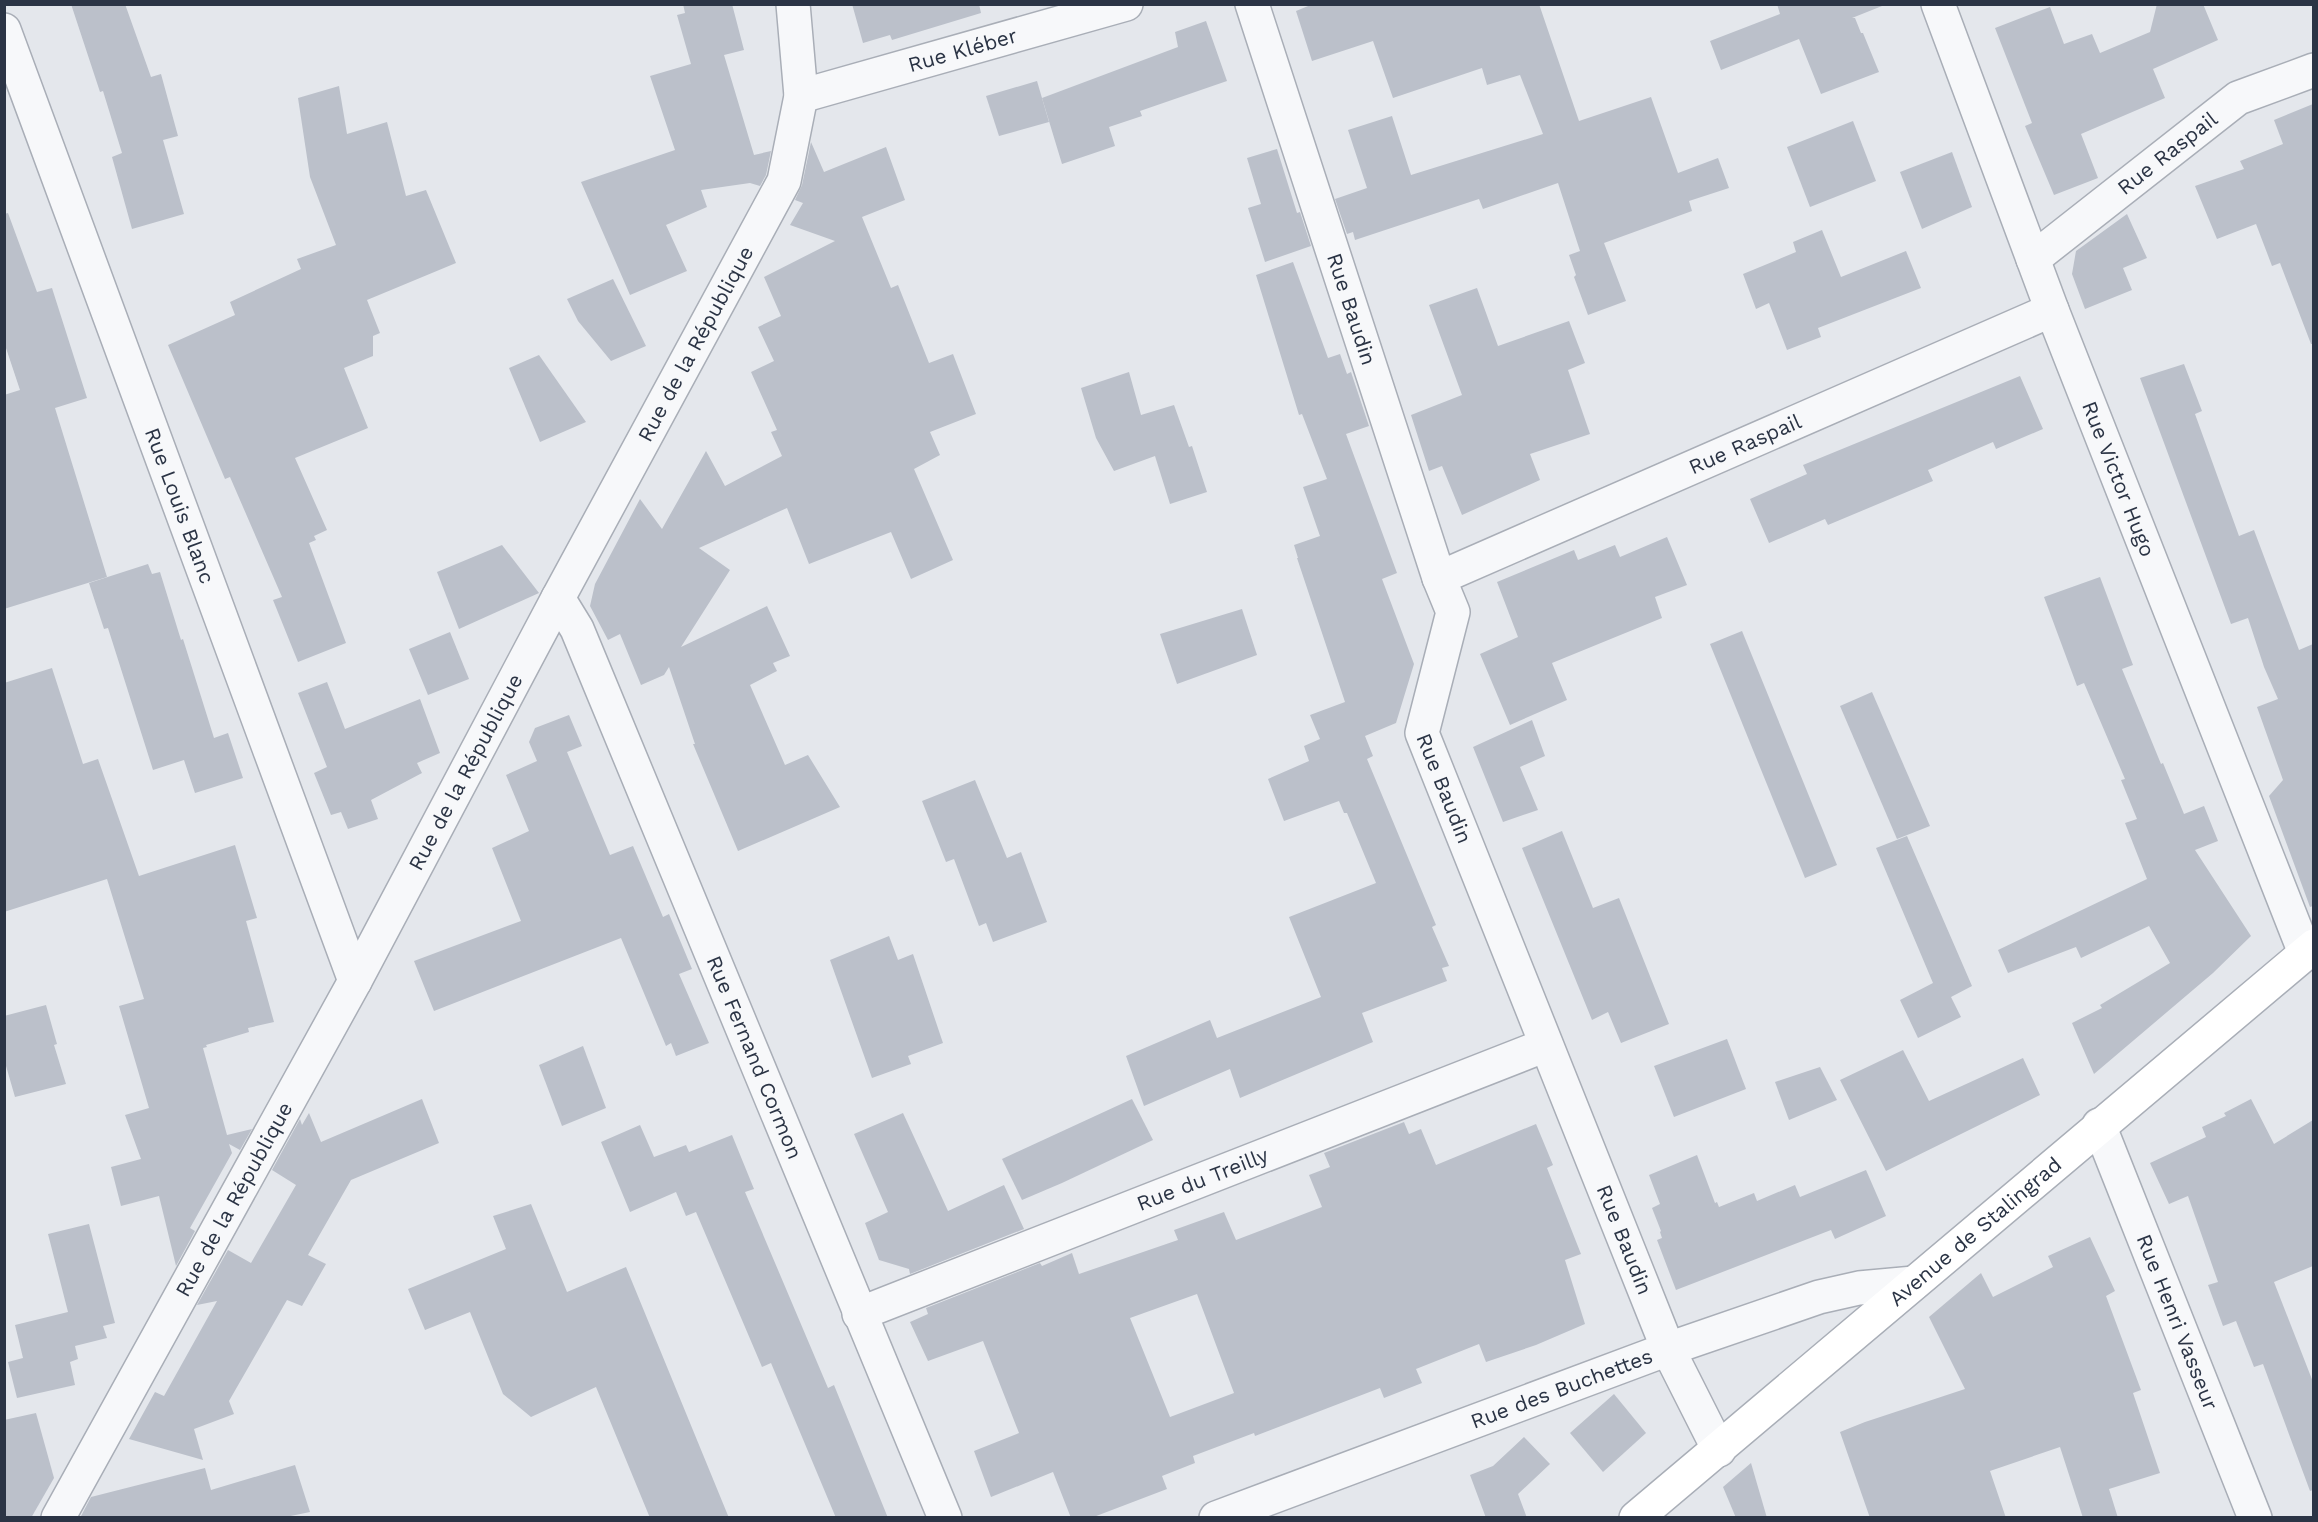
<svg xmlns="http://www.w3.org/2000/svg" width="2318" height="1522" viewBox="0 0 2318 1522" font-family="'Work Sans',sans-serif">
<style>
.building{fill:#bbc0ca;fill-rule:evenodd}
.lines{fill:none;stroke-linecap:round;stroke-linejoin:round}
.minor-casing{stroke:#a9aeb7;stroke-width:36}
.secondary-casing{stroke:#a9aeb7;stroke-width:36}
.minor{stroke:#f7f8fa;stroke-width:33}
.secondary{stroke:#fff;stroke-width:33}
.labels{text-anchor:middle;stroke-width:4.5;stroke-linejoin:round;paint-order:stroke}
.street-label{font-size:21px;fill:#2b3445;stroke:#f4f6f9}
</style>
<rect width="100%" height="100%" fill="#e4e7ec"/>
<g class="building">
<polygon points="71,4 125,4 151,77 161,74 178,136 163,140 184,214 132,229 112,157 122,153 103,91 100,92"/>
<polygon points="683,4 732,4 744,50 724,55 754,155 771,151 766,175 760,186 750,183 701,190 707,207 666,225 687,271 630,295 581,182 675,150 650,76 691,64 677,15 685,13"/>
<polygon points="852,4 979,4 981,13 892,40 890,35 863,43"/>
<polygon points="1313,4 1539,4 1579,121 1651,97 1678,173 1718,158 1729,188 1689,201 1692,211 1604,243 1626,301 1588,315 1574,277 1576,275 1569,255 1580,251 1558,183 1483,209 1479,199 1355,240 1353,232 1347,234 1335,199 1367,188 1348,130 1392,116 1411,175 1543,134 1520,75 1487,85 1482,68 1393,98 1373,41 1312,61 1296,11"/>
<polygon points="1777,4 1882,4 1882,6 1852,18 1855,18 1861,33 1863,33 1879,72 1821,94 1799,39 1721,70 1710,41 1780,14"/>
<polygon points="2157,4 2203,4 2218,40 2153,69 2165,98 2081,134 2098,178 2054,195 2025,126 2032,123 1995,28 2050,7 2064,44 2092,34 2100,53 2150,32"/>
<polygon points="1206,21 1227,81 1140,111 1142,116 1109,127 1115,146 1062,164 1042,98 1178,47 1175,32"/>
<polygon points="1037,81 1049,122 999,136 986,96"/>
<polygon points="339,86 347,134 387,122 406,196 426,190 456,263 367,300 380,333 373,336 373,356 344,368 368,428 295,458 327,530 314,536 316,540 309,543 346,643 298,662 273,600 282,597 230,477 225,479 168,345 235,315 230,302 301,269 297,259 336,245 310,177 298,98"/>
<polygon points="2313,104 2313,344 2311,344 2280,263 2272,266 2256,224 2217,239 2195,186 2244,169 2240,161 2283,144 2274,120"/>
<polygon points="1853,121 1876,181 1810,207 1787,147"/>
<polygon points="811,142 824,172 886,147 905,200 862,217 891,288 898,285 929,363 953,354 976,414 930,432 940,455 914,469 953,560 911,579 891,532 809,564 787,508 699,548 730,570 681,647 767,606 790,656 773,663 777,671 750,685 785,765 808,755 840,807 738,851 693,744 695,744 669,667 664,675 641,685 620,634 608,640 590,606 595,584 640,499 662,529 706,451 725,486 782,456 771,432 777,430 751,372 774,361 758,327 781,316 764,277 835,241 790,225 803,203 795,200 802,185"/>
<polygon points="1277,149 1297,213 1300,212 1311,246 1265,262 1248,208 1261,204 1247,158"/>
<polygon points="1952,152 1972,207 1922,229 1900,172"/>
<polygon points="8,213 37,292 52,288 87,398 55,408 107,577 4,609 4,395 20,390 4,342 4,214"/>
<polygon points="2127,214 2147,258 2123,268 2132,290 2085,309 2072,274 2076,251"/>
<polygon points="1822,230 1841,277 1906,251 1921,288 1818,328 1821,337 1787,350 1769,303 1756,309 1743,274 1796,252 1793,242"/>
<polygon points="1293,262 1328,358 1340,354 1347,374 1351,372 1369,426 1346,434 1397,573 1382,579 1414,664 1396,723 1365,736 1373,756 1367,759 1436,925 1432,927 1449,966 1442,968 1447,981 1362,1013 1373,1042 1240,1098 1230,1069 1144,1106 1126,1056 1210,1020 1217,1038 1321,997 1289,917 1376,883 1347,813 1344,813 1339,801 1284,821 1268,779 1309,761 1304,746 1320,739 1310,715 1345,702 1297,558 1298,558 1294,545 1320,536 1303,487 1327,479 1302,414 1299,415 1256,275"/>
<polygon points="613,279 646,346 611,361 578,321 567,299"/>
<polygon points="1477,288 1498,346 1569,321 1585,363 1568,370 1590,434 1530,454 1540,480 1462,515 1442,466 1429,471 1411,415 1462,395 1429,305"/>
<polygon points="539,355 586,422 540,442 509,368"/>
<polygon points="2184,364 2202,411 2195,414 2239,536 2254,530 2299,650 2313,644 2313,906 2310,907 2269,796 2283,780 2257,707 2278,699 2264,667 2248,618 2231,624 2140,378"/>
<polygon points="1129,372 1141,415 1174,405 1189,447 1192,446 1207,492 1170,504 1155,456 1114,471 1096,438 1081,388"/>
<polygon points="2020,376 2043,429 1996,449 1993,442 1928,470 1933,481 1828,525 1825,519 1769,543 1750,499 1807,474 1803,465"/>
<polygon points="1667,537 1687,585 1655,597 1662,618 1552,663 1567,700 1510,725 1480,654 1518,637 1497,582 1574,550 1578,560 1615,545 1620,557"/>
<polygon points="502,545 539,593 459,629 437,572"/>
<polygon points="148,564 152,574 160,572 181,640 183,639 214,738 228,733 243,778 195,793 184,760 153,770 108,628 104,629 89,583"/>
<polygon points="2100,577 2133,665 2122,669 2161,764 2163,763 2184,814 2204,806 2218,841 2195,850 2251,936 2213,973 2094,1074 2072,1023 2102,1008 2100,1005 2170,963 2149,926 2081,958 2076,947 2008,973 1998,950 2147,879 2125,823 2137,819 2121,780 2125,779 2084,683 2077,686 2044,597"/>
<polygon points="1242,609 1257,655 1177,684 1160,634"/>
<polygon points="1742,631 1837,865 1805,878 1710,644"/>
<polygon points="450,632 469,679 428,695 409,649"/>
<polygon points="52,668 83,764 98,759 139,876 235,845 257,918 246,921 274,1022 248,1028 249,1032 206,1045 207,1047 203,1048 227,1135 252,1129 240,1150 229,1144 232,1153 190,1228 195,1231 176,1266 159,1196 121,1206 111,1167 141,1159 125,1115 149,1108 119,1006 144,999 107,879 4,912 4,683"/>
<polygon points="327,682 345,729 420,699 440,753 417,763 422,773 371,800 378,819 348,829 341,812 331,815 314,773 327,767 298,693"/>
<polygon points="1872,692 1930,826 1897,839 1840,706"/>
<polygon points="569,715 582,746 567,752 610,855 633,846 663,917 669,914 692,969 679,974 709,1043 676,1056 671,1043 666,1046 621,938 434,1011 414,961 521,921 492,848 529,831 506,775 537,761 529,742 535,728"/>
<polygon points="1532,720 1545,756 1520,767 1538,810 1503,822 1473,747"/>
<polygon points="975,780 1007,858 1021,852 1047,922 993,942 986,923 979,926 954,859 946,862 922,801"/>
<polygon points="1562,831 1593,908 1619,898 1669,1024 1621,1043 1608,1012 1592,1020 1522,848"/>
<polygon points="1907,836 1972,986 1951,997 1961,1017 1918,1038 1900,1000 1933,983 1876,848"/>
<polygon points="889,936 898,960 913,954 943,1043 908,1056 911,1064 872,1078 830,960"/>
<polygon points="46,1005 57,1044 54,1045 66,1084 15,1097 4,1059 4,1016"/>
<polygon points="1727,1039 1746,1089 1674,1117 1654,1066"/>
<polygon points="583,1046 606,1108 562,1126 539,1065"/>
<polygon points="1903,1050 1929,1101 2023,1058 2040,1095 1886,1171 1840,1080"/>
<polygon points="1820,1067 1837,1100 1789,1120 1775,1082"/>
<polygon points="422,1099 439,1143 351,1180 308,1255 326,1264 302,1306 287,1300 229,1401 234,1414 194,1429 203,1460 129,1439 155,1392 164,1396 217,1301 197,1305 228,1250 251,1263 296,1185 272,1170 300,1119 302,1125 309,1113 321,1142"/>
<polygon points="1132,1099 1153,1140 1062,1183 1022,1200 1002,1159"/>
<polygon points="2251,1099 2274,1144 2313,1120 2313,1266 2274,1282 2313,1382 2313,1490 2310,1491 2263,1364 2254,1367 2236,1321 2223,1326 2208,1285 2218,1282 2188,1196 2169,1204 2150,1163 2206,1137 2202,1127 2226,1116 2224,1113"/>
<polygon points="903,1113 948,1211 1004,1185 1024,1229 910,1274 909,1269 879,1260 865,1223 888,1212 854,1134"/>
<path d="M 1404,1122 L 1409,1134 L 1421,1129 L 1436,1165 L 1536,1124 L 1553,1165 L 1547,1168 L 1581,1254 L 1565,1260 L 1585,1324 L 1536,1345 L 1486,1362 L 1479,1344 L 1416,1369 L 1422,1383 L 1384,1398 L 1380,1388 L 1255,1436 L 1254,1433 L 1193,1456 L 1195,1463 L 1162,1476 L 1167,1489 L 1091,1518 L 1071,1518 L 1053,1472 L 991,1497 L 974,1451 L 1019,1433 L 983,1341 L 928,1361 L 910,1322 L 928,1314 L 926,1308 L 1040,1263 L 1042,1266 L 1072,1253 L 1079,1274 L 1178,1240 L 1174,1230 L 1224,1212 L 1236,1240 L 1322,1207 L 1309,1175 L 1330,1167 L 1324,1153 ZM 1197,1294 L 1234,1393 L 1170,1417 L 1130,1318 Z"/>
<polygon points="640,1125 654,1157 686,1145 689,1152 732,1135 754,1189 745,1192 828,1388 834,1385 888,1518 836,1518 771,1363 762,1367 696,1212 686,1216 676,1192 630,1212 601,1142"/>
<polygon points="1697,1155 1715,1203 1717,1202 1719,1207 1754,1193 1757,1201 1795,1185 1800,1197 1866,1170 1886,1216 1835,1239 1831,1230 1676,1290 1657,1240 1662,1238 1660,1232 1661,1231 1652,1208 1660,1204 1649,1175"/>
<polygon points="531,1204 567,1292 626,1267 729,1518 650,1518 596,1387 531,1417 503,1394 470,1312 425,1330 408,1289 506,1249 493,1216"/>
<polygon points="89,1224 115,1323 103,1326 107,1338 75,1346 78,1359 70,1362 75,1385 17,1398 8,1362 23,1358 15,1325 68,1312 48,1234"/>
<polygon points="2090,1237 2115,1291 2106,1296 2141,1390 2133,1393 2160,1473 2109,1489 2118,1518 2083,1518 2060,1447 1990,1471 2006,1518 1870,1518 1840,1432 1865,1422 1965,1389 1929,1317 1981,1273 1993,1297 2053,1267 2048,1256"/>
<polygon points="1614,1394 1646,1433 1603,1472 1570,1433"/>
<polygon points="36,1413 54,1478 31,1518 4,1518 4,1420"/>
<polygon points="1524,1437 1550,1464 1518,1494 1527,1518 1486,1518 1470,1475 1493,1466"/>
<polygon points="1751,1463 1767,1518 1736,1518 1723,1487"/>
<polygon points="295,1465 310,1512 281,1518 80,1518 91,1497 205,1468 211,1490"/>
</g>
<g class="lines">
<defs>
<g id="minor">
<path id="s1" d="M 1252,4 L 1439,578 L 1453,612 L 1422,733 L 1668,1349 L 1719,1450"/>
<path id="s2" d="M 1938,4 L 2052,310 L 2305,953"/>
<path id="s3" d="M 4,30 L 355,981"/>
<path id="s4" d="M 801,96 L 1126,4"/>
<path id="s5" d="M 2033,259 L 2238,98 L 2314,70"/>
<path id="s6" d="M 1439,578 L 2052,310"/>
<path id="s7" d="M 558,598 L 577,629 L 945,1518"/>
<path id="s8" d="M 2099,1125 L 2255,1518"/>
<path id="s9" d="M 859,1314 L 1546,1045"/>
<path id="s10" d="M 58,1518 L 355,981 L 558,598 L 784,181 L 801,96 L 793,4"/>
<path id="s11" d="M 1216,1518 L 1668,1349 L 1819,1297 L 1859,1288 L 1914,1283"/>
</g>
<g id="secondary">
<path id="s12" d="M 1636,1518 L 2314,946"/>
</g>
</defs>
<use href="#minor" class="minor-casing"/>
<use href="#secondary" class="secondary-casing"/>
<use href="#minor" class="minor"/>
<use href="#secondary" class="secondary"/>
</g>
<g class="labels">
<g class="street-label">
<text dy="7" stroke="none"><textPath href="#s4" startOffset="168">Rue Kléber</textPath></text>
<text dy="7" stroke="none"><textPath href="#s5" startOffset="171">Rue Raspail</textPath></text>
<text dy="7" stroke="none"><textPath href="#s1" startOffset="321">Rue Baudin</textPath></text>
<text dy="7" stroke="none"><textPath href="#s10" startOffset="1336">Rue de la République</textPath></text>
<text dy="7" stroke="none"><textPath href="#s6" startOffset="334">Rue Raspail</textPath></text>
<text dy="7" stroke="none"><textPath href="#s2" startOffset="508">Rue Victor Hugo</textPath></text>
<text dy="7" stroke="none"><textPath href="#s3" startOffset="507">Rue Louis Blanc</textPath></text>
<text dy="7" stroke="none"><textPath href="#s10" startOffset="850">Rue de la République</textPath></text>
<text dy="7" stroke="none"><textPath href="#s1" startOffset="825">Rue Baudin</textPath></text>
<text dy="7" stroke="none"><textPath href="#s7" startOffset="500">Rue Fernand Cormon</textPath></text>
<text dy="7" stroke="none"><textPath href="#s9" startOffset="369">Rue du Treilly</textPath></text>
<text dy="7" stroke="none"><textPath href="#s10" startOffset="364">Rue de la République</textPath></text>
<text dy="7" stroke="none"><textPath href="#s12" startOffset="444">Avenue de Stalingrad</textPath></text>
<text dy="7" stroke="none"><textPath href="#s1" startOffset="1311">Rue Baudin</textPath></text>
<text dy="7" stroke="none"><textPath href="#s8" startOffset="212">Rue Henri Vasseur</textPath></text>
<text dy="7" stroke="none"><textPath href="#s11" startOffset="369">Rue des Buchettes</textPath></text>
</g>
</g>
<rect width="2318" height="1522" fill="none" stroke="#2b3445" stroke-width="12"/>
</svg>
